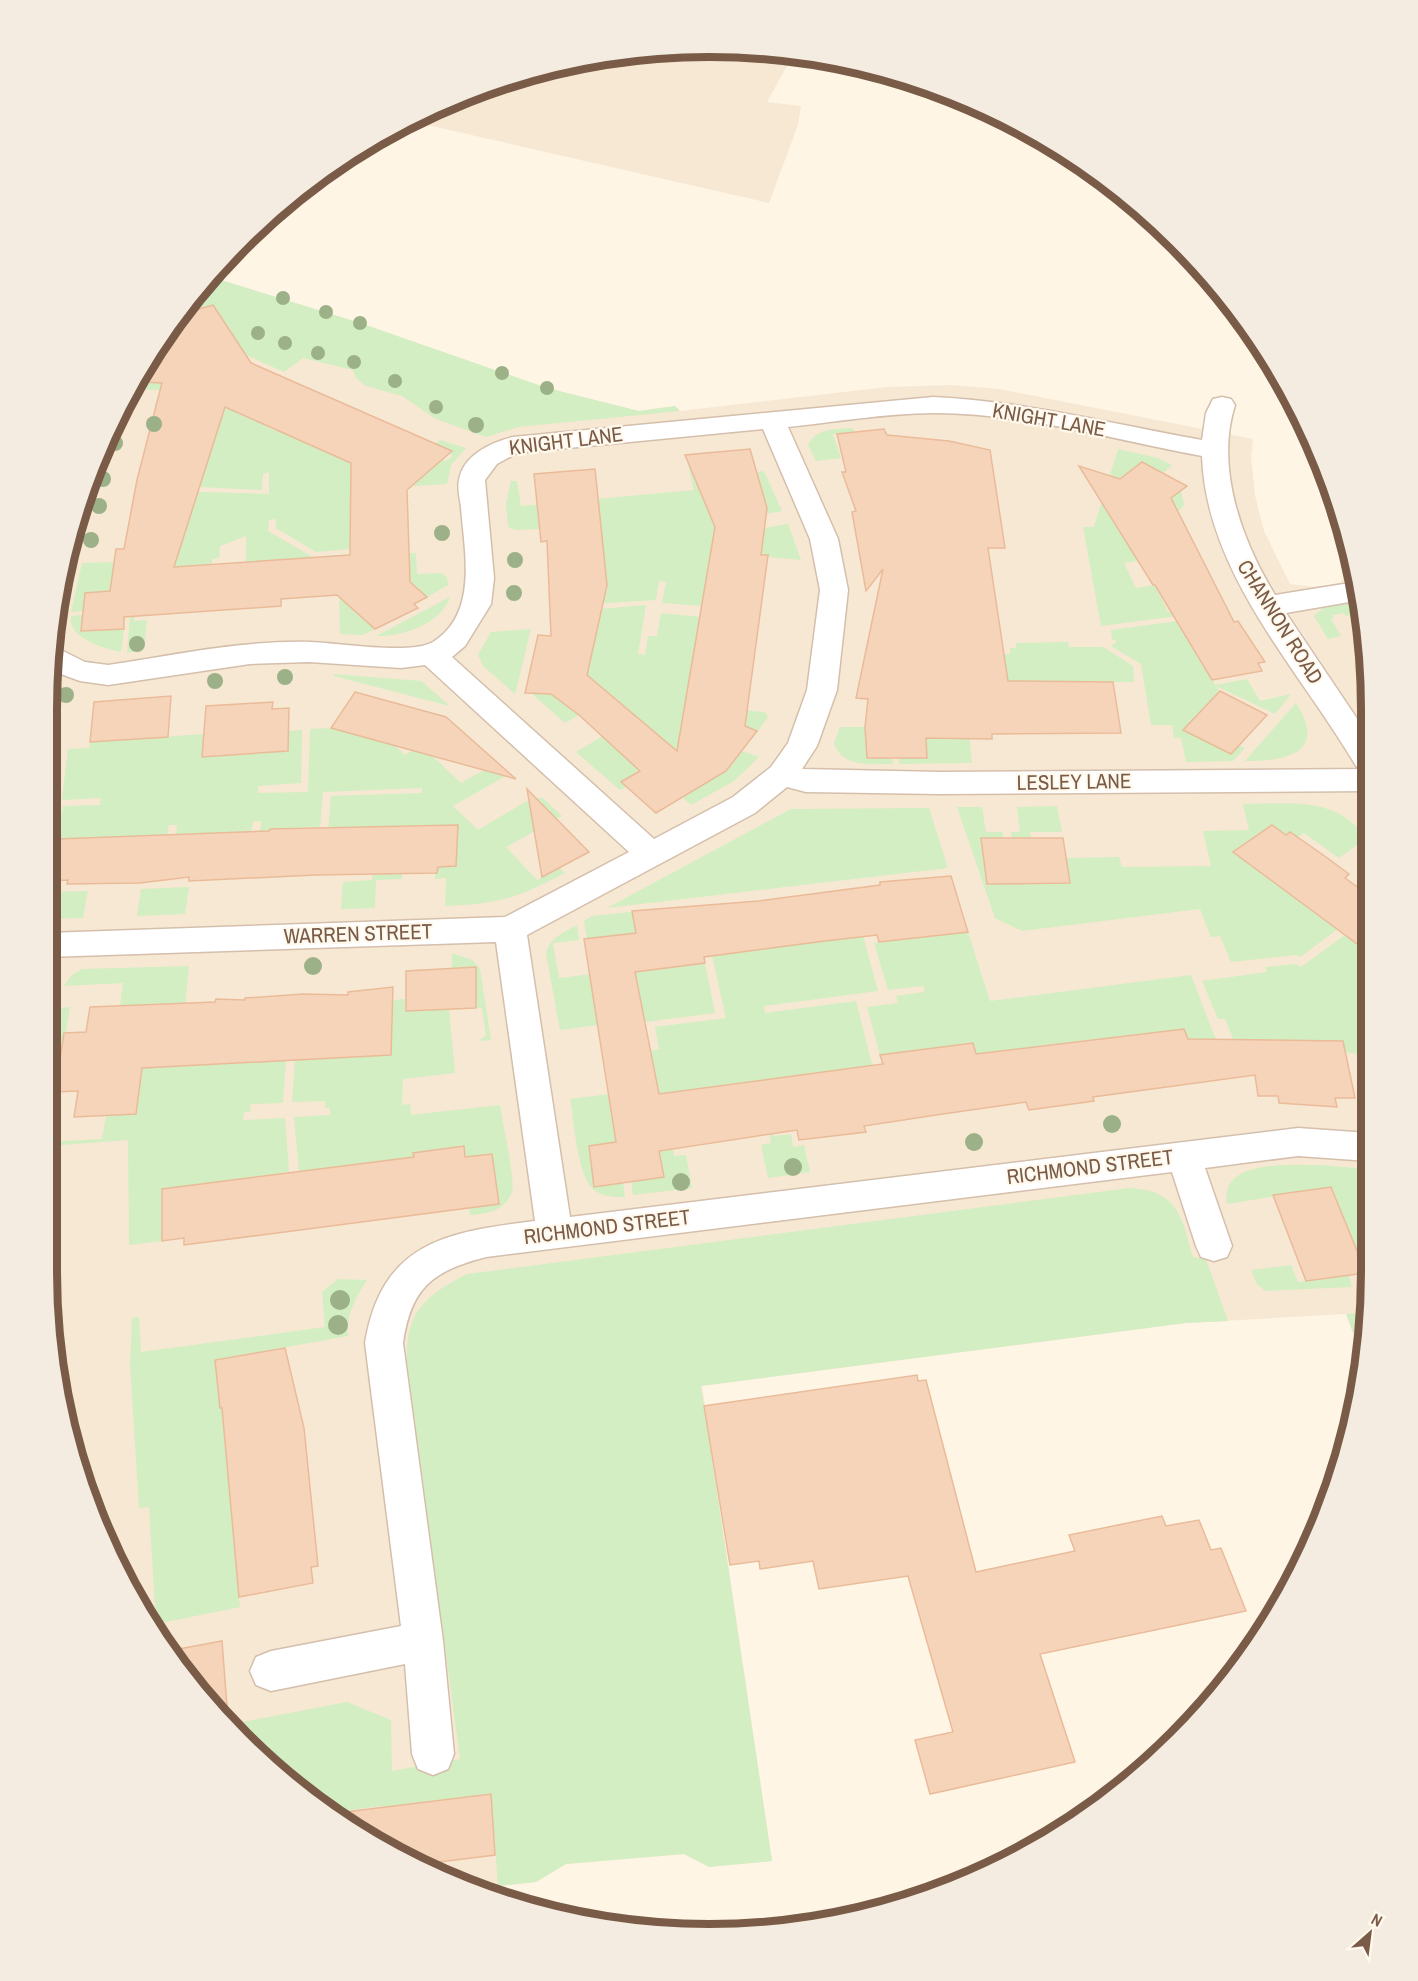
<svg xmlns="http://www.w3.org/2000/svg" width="1418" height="1981" viewBox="0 0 1418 1981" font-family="'Archivo Narrow',sans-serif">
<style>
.residential{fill:#f7e8d3}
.green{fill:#d2eec2}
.building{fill:#f6d4ba;stroke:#eabb99;stroke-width:1.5;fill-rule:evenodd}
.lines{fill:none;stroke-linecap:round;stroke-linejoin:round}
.minor-casing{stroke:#d4bfac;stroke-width:3}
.minor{fill:#fff;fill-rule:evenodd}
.tree{fill:#9cb188}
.labels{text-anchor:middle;stroke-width:4.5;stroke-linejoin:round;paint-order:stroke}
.street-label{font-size:21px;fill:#7a5b47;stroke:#fff9ed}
.rim{fill:none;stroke:#7a5b47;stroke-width:8}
</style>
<rect width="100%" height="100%" fill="#fef5e5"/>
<g class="residential">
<polygon points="753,48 793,55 767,102 801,106 798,125 769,203 410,121 496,82 623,52"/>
<polygon points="208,276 360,323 547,388 639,411 675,406 680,411 887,387 952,385 999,389 1253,439 1251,457 1255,495 1264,531 1290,584 1315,587 1340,583 1344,577 1355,575 1366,622 1370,1315 1363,1359 1346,1314 1186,1323 702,1386 772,1861 709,1867 684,1854 566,1864 536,1882 480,1888 416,1866 272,1770 158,1640 97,1526 69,1444 47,1272 47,709 59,579 97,456 135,377"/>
</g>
<g class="green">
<polygon points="208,276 360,323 547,388 639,411 675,406 680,411 518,427 486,437 436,419 402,396 366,386 356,378 353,370 303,358 284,372 233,349 287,405 263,425 276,431 301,411 353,434 329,453 343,460 385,426 394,426 411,433 388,451 429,471 443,459 446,461 453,456 449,453 451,450 435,444 440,440 466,448 451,465 447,484 414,486 414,473 352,549 316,552 276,528 276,519 269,520 268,531 316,559 246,562 246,536 220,546 219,558 212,559 211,573 135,612 134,621 147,620 144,649 127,653 130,616 127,590 85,593 83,611 71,612 82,563 154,561 168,491 269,494 269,472 263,474 262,490 199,487 191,408 154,407 160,390 140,389 143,382 179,383 190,352 155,351 161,341 225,323 213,305 181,314"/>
<path d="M 853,428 L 854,432 L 833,434 L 841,458 L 816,461 L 808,445 C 816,428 837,429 853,428 Z"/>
<polygon points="1118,449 1158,458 1172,465 1163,473 1142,462 1118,480 1162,505 1181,490 1184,505 1180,510 1122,517 1143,560 1124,563 1136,588 1155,585 1168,612 1221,605 1224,610 1101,626 1083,527 1094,527"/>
<polygon points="687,460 699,484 758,478 757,472 764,471 782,511 714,523 719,536 788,524 801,560 767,557 767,555 761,555 762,545 702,606 662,603 666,582 659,581 656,600 576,605 575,594 607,592 603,549 579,527 516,530 508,527 506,504 511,481 517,481 521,506 694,490"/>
<polygon points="416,553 417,574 441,573 447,577 448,585 427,597 397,571 343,599 375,629 363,635 340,634 339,584 323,584 323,556 353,554 354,558"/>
<path d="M 450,597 C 441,624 402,637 376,636 Z"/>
<polygon points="1361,601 1364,613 1346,616 1344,613 1332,615 1334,618 1331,619 1341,636 1328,639 1314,616 1323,608"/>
<polygon points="646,605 638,654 645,655 648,636 657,636 661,613 701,617 705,707 765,712 768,717 758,731 720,716 690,753 728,769 742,751 759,757 734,781 691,805 682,797 621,782 626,787 620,790 576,752 635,717 610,697 565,723 531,693 582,696 577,611"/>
<path d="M 82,615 L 81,631 L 124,629 L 121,652 C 105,649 67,638 71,616 Z"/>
<polygon points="1178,621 1215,685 1247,679 1260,701 1291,694 1275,714 1216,686 1219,691 1183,730 1231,754 1239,745 1245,748 1233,761 1186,762 1181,738 1174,738 1172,725 1151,725 1141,664 1111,646 1117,641 1112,639 1111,630"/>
<polygon points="531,629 515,694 483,666 478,655 491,632"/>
<polygon points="1068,642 1069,647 1103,647 1133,666 1134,682 994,682 990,654 1010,654 1010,648 1016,648 1016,643"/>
<polygon points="334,674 421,681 450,706 334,676"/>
<path d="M 1296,703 C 1328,753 1286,761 1245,761 Z"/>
<path d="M 867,711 L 968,721 L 972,763 L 899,764 L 899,758 L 927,758 L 925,728 L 865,727 L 867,758 L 892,758 L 893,764 C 871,764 842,768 834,743 L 840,727 L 865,727 Z"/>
<path d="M 455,725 L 461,729 L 425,749 L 461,783 L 497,763 L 509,774 L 453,806 L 478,830 L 532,798 L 543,798 L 562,816 L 506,847 L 537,880 L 560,868 L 565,873 C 517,898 499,904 445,906 L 446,878 L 435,879 L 435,872 L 437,872 L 438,867 L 456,866 L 458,825 L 348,828 L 326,854 L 331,796 L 422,793 L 422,788 L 323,792 L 320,827 L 270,829 L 269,831 L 260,831 L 261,821 L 253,821 L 251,832 L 176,834 L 177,825 L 169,825 L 167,835 L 58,839 L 63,806 L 100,805 L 101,798 L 62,800 L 68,749 L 89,748 L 90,742 L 204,734 L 202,757 L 287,751 L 288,731 L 302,730 L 301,783 L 258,786 L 258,793 L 308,792 L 310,729 L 331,728 L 395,746 L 405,755 Z"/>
<polygon points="59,761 55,793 47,793 47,762"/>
<path d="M 1243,804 C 1286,804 1340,795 1365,839 L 1339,858 L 1304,833 L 1298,837 L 1291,832 L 1286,835 L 1272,825 L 1234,852 L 1342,926 L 1300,957 L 1296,955 L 1231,962 L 1220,936 L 1211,937 L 1200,909 L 1022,931 L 995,918 L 957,807 L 982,807 L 986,832 L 1003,832 L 1003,838 L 981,839 L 987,884 L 1066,858 L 1119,857 L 1122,867 L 1211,866 L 1203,831 L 1249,830 Z"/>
<polygon points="1057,806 1062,832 1030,832 1031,838 1012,838 1011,832 1020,832 1017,807"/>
<polygon points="929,808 948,868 607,908 791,809"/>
<polygon points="372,874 402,874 402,879 376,880 375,908 341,909 343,882 372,880"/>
<polygon points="189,887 185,914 137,916 141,889"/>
<polygon points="88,891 83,918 47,919 47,892"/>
<path d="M 650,910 L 633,921 L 643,971 L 705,963 L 715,1013 L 645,1022 L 644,1019 L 560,1030 L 546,954 C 550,937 563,933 577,925 L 579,940 L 553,943 L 559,978 L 624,970 L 618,935 L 587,939 L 584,921 L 592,916 Z"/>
<polygon points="1368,924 1368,1056 1345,1052 1343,1041 1249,1040 1236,1046 1225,1019 1218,1019 1202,981 1267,972 1265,967 1296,964 1301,967 1349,932 1354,935"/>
<polygon points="968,932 990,1001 1191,975 1219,1048 1192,1051 1183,1029 1107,1038 1105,1088 1088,1040 995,1052 990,1099 973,1043 880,1055 867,1007 898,1003 896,996 925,992 923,986 888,990 874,943"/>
<path d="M 863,936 L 878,991 L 764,1006 L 765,1013 L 856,1001 L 884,1113 L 773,1130 L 774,1136 L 791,1134 L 793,1147 L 804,1145 L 810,1172 L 768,1178 L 761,1145 L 771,1143 L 769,1131 L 672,1143 L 674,1156 L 686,1155 L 692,1188 L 633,1195 L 631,1181 L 664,1177 L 656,1136 L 589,1146 L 594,1186 L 623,1182 L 625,1197 C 615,1197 603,1197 594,1190 C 577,1177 574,1120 570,1099 L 657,1088 L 651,1051 L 659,1049 L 655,1027 L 726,1018 L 712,955 Z"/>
<polygon points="452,953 472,960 480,969 491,1040 479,1041 486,1035 482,1008 476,1008 475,967 452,968"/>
<polygon points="189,966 185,1008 286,1059 283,1103 251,1104 250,1112 244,1112 243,1120 285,1118 289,1172 162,1189 162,1241 129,1245 128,1140 47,1146 47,1142 102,1139 106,1116 136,1114 150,1005 120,1006 123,983 64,986 72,975 82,969"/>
<path d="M 405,999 L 405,1011 L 449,1009 L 455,1073 L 403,1079 L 402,1105 L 410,1104 L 411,1115 L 500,1105 C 502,1120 516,1182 512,1192 C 505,1211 487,1214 470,1215 L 469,1208 L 499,1204 L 492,1154 L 424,1162 L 409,1209 L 405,1158 L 299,1172 L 294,1117 L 330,1115 L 330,1108 L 325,1108 L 325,1101 L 292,1102 L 295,1059 L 391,1054 L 393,1000 Z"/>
<polygon points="70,1007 52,1118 47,1118 47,1038 54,1031 59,1008"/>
<path d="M 1319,1165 L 1369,1169 L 1370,1315 L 1363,1359 L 1346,1314 L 1370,1313 L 1359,1274 L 1365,1272 L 1332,1187 L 1227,1204 C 1219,1159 1291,1165 1319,1165 Z"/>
<path d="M 1129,1188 C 1179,1190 1182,1218 1193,1257 L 1206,1259 L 1228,1321 L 1186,1323 L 701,1386 L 772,1861 L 709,1867 L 684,1854 L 566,1864 L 536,1882 L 498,1886 L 491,1794 L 404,1805 L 407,1860 L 383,1844 L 382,1806 L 335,1812 L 272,1770 L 232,1724 L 347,1702 L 391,1720 L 392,1771 L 460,1759 L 407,1361 C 405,1312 426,1295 467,1274 Z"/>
<polygon points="1291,1265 1298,1282 1349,1275 1352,1287 1265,1291 1257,1284 1251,1270"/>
<path d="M 338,1279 L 367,1280 C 357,1295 345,1317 348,1336 L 215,1360 L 220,1408 L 291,1395 L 224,1425 L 240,1607 L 156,1624 L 149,1507 L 139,1508 L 130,1364 L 132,1318 L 139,1317 L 141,1352 L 325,1327 L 322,1292 Z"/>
</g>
<g class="building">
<path d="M 213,305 L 251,363 L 452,451 L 407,490 L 410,582 L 427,597 L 414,604 L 418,608 L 375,629 L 337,595 L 281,599 L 281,606 L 124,617 L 124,629 L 81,631 L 85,593 L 110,591 L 116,549 L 124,549 L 137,480 L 162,383 L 143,382 L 154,352 L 181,314 ZM 225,407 L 351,463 L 350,555 L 174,567 Z"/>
<polygon points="884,429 887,435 949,441 990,450 1005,548 988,548 1008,681 1113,682 1121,733 992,734 992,739 926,738 927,758 867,758 865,727 868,699 856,698 883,569 866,591 852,512 856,511 842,472 846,472 837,434"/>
<polygon points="750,449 767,508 761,555 768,555 745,726 757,731 726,771 656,813 621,782 640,771 579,715 551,694 525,693 538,635 551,636 547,541 541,542 534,474 595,469 607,585 587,675 677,751 715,527 685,455"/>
<polygon points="1142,462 1187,486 1171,498 1234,622 1238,621 1265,662 1258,663 1262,671 1212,680 1155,585 1153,585 1079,466 1120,479"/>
<polygon points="1220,691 1267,715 1231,754 1183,730"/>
<polygon points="355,692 446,717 516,779 331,728"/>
<polygon points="171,696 168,737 90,742 94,702"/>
<polygon points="273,702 272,709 289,708 288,751 202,757 206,706"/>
<polygon points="527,789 589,852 542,877"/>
<polygon points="458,825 456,866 438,867 437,873 315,875 189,881 189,877 140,883 67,884 68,880 50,881 58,839 269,831 270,829"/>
<polygon points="1272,825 1286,835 1290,832 1326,857 1349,874 1345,878 1367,894 1368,952 1233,852"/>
<polygon points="981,838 1063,838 1070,883 987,884"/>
<polygon points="951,876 968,932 879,942 877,935 825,941 704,957 705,963 635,972 659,1094 883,1064 880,1055 973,1043 976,1054 1184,1029 1188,1039 1343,1041 1355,1098 1335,1098 1337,1107 1279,1103 1278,1096 1258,1096 1255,1075 1093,1097 1094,1101 1029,1110 1026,1102 936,1115 864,1126 866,1132 799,1140 797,1130 659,1151 664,1177 594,1187 589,1146 616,1142 584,939 636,933 632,911 759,901 880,885 880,882"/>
<polygon points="476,967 476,1008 406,1011 406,971"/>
<polygon points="393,987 391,1055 142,1068 136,1114 74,1117 78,1091 55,1092 64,1033 86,1032 90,1007 215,1002 216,999 245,1000 245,998 303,994 348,995 348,992"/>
<polygon points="464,1146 465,1157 492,1154 499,1204 184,1245 184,1238 162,1241 162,1189 414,1157 413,1153"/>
<polygon points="1331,1187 1366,1273 1306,1281 1273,1195"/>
<polygon points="285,1348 304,1428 318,1566 311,1567 313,1583 239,1597 222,1408 220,1408 215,1360"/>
<polygon points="917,1375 918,1381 926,1380 976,1572 1075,1551 1069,1535 1162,1516 1166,1526 1199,1520 1211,1550 1221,1548 1246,1611 1040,1654 1075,1762 930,1794 915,1740 953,1732 908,1576 819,1589 813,1561 760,1569 759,1561 730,1565 704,1406"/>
<polygon points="222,1641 228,1720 168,1651"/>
<polygon points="491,1794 495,1855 415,1865 337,1813"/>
</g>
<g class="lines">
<defs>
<path id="minor" d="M 933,397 C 1024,401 1112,424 1202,440 L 1206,413 L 1213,399 L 1222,397 L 1231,399 L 1235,405 C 1215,468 1242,541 1275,595 L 1356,582 L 1361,600 L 1286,613 L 1366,732 L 1367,769 L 1356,766 C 1299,669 1206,574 1202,456 C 1114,440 1025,413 934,413 C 889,413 835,422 788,427 L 838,539 L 848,590 L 837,690 L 817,746 L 802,769 L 940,772 L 1367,769 L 1367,791 L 940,794 L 806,792 L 787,787 L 755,813 L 527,935 L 570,1217 L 1298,1128 L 1369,1133 L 1369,1161 L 1298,1156 L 1205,1168 L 1232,1246 L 1227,1257 L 1214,1261 L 1201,1257 L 1196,1246 L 1172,1172 L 486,1257 C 433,1271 411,1287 403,1343 L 443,1641 L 454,1754 L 448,1769 L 433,1775 L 418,1769 L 412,1754 L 405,1664 L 271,1691 L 256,1685 L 250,1671 L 256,1657 L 271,1651 L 401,1626 L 365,1343 C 382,1242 446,1232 535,1221 L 496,942 L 47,957 L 47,933 L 505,917 L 629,852 L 425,665 L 401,668 L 309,662 L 250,664 L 108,685 L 80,681 L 50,670 L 53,646 L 85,662 L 108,665 C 175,655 243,640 311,642 C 339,643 411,655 433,642 C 479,613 464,551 461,507 C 460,499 457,488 459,480 C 463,455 492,442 513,437 ZM 763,429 L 810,539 L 820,590 L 807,690 L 788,743 L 771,767 L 733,797 L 654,839 L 452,657 L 465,646 L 491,604 L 494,578 L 485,480 L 497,464 L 517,453 Z"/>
</defs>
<use href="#minor" class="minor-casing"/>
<use href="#minor" class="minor"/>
</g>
<g class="tree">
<circle cx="283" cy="298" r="7"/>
<circle cx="326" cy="312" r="7"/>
<circle cx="360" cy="323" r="7"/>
<circle cx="258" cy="333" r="7"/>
<circle cx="285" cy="343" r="7"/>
<circle cx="318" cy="353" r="7"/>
<circle cx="354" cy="362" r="7"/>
<circle cx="502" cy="373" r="7"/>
<circle cx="395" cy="381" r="7"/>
<circle cx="547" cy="388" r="7"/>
<circle cx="436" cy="407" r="7"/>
<circle cx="154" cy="424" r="8"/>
<circle cx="476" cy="425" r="8"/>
<circle cx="115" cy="443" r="8"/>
<circle cx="103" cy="479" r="8"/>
<circle cx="99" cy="506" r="8"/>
<circle cx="442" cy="533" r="8"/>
<circle cx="91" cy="540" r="8"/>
<circle cx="515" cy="560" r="8"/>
<circle cx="514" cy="593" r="8"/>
<circle cx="137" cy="644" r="8"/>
<circle cx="285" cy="677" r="8"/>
<circle cx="215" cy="681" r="8"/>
<circle cx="66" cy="695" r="8"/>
<circle cx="313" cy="966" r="9"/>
<circle cx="1112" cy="1124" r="9"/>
<circle cx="974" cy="1142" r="9"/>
<circle cx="793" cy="1167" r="9"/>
<circle cx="681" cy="1182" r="9"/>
<circle cx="340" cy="1300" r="10"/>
<circle cx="338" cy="1325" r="10"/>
</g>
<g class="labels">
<g class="street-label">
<text transform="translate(1049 420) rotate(10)" y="7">KNIGHT LANE</text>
<text transform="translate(566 441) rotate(-7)" y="7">KNIGHT LANE</text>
<text transform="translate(1280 622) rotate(58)" y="7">CHANNON ROAD</text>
<text transform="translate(1074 782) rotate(-1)" y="7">LESLEY LANE</text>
<text transform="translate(358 934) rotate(-2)" y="7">WARREN STREET</text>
<text transform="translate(1090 1167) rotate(-7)" y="7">RICHMOND STREET</text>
<text transform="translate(607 1227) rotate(-7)" y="7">RICHMOND STREET</text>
</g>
</g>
<path d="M0 0H1418V1981H0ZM709 57H709A652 652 0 0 1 1361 709V1272A652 652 0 0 1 709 1924H709A652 652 0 0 1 57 1272V709A652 652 0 0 1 709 57Z" fill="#f4ece0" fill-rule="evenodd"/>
<path class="rim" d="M709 57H709A652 652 0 0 1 1361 709V1272A652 652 0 0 1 709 1924H709A652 652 0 0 1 57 1272V709A652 652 0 0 1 709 57Z"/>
<g transform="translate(1370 1933) rotate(28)" stroke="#fff9ed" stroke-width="4.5" paint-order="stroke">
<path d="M0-4.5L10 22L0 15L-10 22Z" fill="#7a5b47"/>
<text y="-9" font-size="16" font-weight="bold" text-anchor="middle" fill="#7a5b47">N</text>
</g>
</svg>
